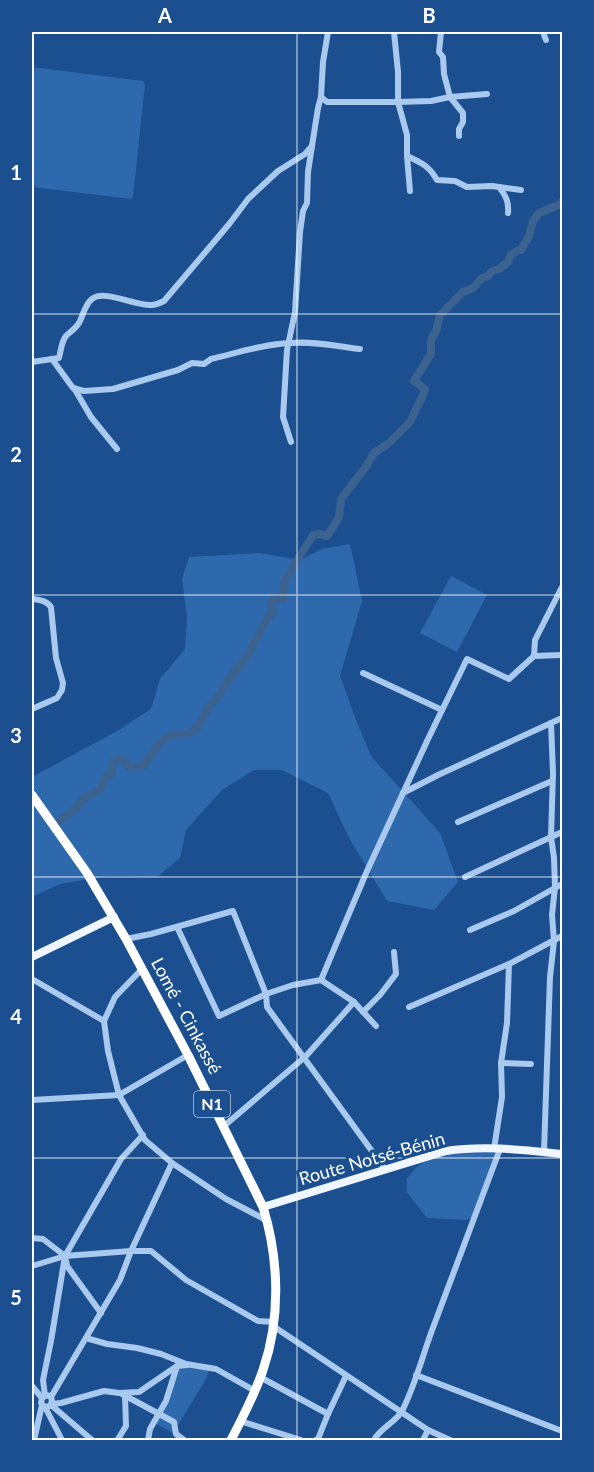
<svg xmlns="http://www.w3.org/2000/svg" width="594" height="1472" viewBox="0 0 594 1472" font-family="Lato,sans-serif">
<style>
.green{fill:#2e69ad}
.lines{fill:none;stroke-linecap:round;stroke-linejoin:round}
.river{stroke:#3c6290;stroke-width:8}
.minor{stroke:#a9c9ee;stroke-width:6}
.major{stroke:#f0f6ff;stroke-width:8}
.highway{stroke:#fff;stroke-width:9}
.grid{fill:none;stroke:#fff;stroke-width:1.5;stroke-opacity:0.55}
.labels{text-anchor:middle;stroke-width:6;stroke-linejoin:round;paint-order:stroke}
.shield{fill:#1b4f8f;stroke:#bbcadd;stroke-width:1.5}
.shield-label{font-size:16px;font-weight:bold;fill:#fff}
.street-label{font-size:18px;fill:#fff;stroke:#1b4f8f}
.neatline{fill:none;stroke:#fff;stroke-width:2}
.grid-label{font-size:20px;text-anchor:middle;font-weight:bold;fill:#fff}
</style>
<rect width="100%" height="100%" fill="#1b4f8f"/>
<g class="green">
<polygon points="32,67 143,81 145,84 133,197 131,199 32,187"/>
<polygon points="350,544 362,601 340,676 356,720 371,756 440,833 458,882 434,910 387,901 349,838 328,793 282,770 254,770 222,790 186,830 180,858 157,877 107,876 60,884 32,897 32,777 117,731 151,709 160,679 185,649 187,618 182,579 189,557 260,553 300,560 322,549"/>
<polygon points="451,576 487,595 457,652 420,633"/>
<path d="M 489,1151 L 497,1153 L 475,1216 L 467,1220 L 427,1218 L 407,1192 L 407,1178 C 410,1175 414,1170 417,1167 C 434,1153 468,1152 489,1151 Z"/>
<polygon points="191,1366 209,1371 206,1379 173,1433 153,1422 166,1401 177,1367"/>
</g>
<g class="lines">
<polyline class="river" points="59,822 78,806 83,799 101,789 105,778 112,773 113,762 118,759 124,760 129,767 143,766 160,743 170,735 189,734 198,727 209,706 218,697 226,683 246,658 265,622 273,612 271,607 272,601 277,598 283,599 284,583 288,575 313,535 319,534 327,536 339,518 341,499 365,468 374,453 389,443 410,422 423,395 425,389 414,381 431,354 431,340 436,331 440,315 463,292 473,288 482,278 488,276 492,271 499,269 508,262 510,256 518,250 521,250 529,236 533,221 539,213 559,205 562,202"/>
<g class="minor">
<path d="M 394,32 L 398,72 L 398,102 L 407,135 L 407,156 C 422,163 429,166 437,180 L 455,181 L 467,187 L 492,186 L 499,187 C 506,196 509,202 508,213"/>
<polyline points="441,32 439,52 443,57 444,74 450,97 463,113 463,122 459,129 459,136"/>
<polyline points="543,32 546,40"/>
<polyline points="321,97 327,102 398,102 431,101 450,97 487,94"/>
<polyline points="407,156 410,191"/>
<polyline points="499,187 521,190"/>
<path d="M 52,359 L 73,388 L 84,391 L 113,389 L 178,370 L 192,363 L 204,364 L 211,359 C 237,353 264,344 290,343 C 313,341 336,346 360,349"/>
<path d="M 32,362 L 59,358 C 61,351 61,342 66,336 C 70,332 75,329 79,323 C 83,316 85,304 92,299 C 104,289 135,306 151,305 C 155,305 160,303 164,301 L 230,223 L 248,199 L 278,171 L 305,154 L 312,146 L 318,108 L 321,97 L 323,62 L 328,32"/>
<polyline points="74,388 91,417 117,449"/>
<polyline points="291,442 283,417 287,350 295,312 300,232 303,211 307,203 308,172 312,146"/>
<path d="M 32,599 C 39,600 46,600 51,607 L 56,658 L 63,683 L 62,690 L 57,698 L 32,709"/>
<polyline points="534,656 535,640 562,587"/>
<polyline points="363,673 442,710"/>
<polyline points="403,793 438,775 562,718"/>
<polyline points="458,822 552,781"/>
<polyline points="465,877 562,832"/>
<polyline points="177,927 219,1016 266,994 293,985 321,980 354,1002 376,1026"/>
<polyline points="470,930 514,911 562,884"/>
<polyline points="126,939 151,934 233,911 266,994 267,1007 385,1169"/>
<polyline points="142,969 115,997 104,1021 108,1051 119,1095 145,1140 172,1163 226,1199 266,1220"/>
<polyline points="32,979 104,1021"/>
<polyline points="321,980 367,871 428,739 467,659 509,679 534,656 562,655"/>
<polyline points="409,1007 509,964 562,936"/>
<polyline points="363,1012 380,995 396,974 394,952"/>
<polyline points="501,1063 531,1064"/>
<polyline points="32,1100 119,1095 188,1055"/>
<polyline points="224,1126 306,1056 354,1002"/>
<polyline points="494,1149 502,1097 501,1063 507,1023 509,964"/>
<polyline points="544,1152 550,977 554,941 552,915 555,887 554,858 551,837 553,773 551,723"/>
<polyline points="32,1238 43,1239 65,1256 67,1266 101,1313"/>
<polyline points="32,1266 65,1256 131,1251 151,1251 186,1280 258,1321 274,1322"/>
<polyline points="273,1326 428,1430 450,1440"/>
<polyline points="86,1338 107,1344 137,1348 161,1354 186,1364 216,1369 255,1391"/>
<polyline points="416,1375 562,1431"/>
<polyline points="260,1377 328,1414"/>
<polyline points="32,1386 42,1398"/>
<polyline points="122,1394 174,1422 176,1434 184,1440"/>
<polyline points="45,1396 43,1380 51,1341 65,1256 121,1159 143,1135"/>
<polyline points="51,1397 120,1280 131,1251 172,1163"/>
<polyline points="52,1404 61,1403 104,1391 119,1393 139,1392 177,1366 187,1365"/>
<polyline points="51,1405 92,1440"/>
<polyline points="45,1407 50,1406 52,1401 51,1397 47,1395 42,1398 41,1403 45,1407 62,1440"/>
<polyline points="240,1421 301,1440"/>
<polyline points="118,1439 126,1426 125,1395"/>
<polyline points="34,1440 42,1405"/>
<polyline points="148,1440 150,1429 166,1401 177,1366"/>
<polyline points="316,1440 318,1439 328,1414 346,1376"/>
<path d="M 374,1440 C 380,1428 395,1423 402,1411 C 416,1384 423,1353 434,1325 C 456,1266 478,1208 500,1149"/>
<polyline points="423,1440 428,1430"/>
</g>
<g class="major">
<polyline points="32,957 114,917"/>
<path d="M 263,1207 L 446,1151 C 484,1145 524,1150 562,1154"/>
</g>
<path class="highway" d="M 32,795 L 87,873 L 126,939 L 188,1055 L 263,1207 C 279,1259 281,1318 263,1370 C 255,1394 243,1417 231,1440"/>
</g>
<path class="grid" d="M 297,32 L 297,1440M 32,314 L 562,314M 32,595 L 562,595M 32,877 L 562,877M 32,1158 L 562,1158"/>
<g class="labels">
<rect class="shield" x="194" y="1091" width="36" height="26" rx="4.5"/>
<g class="shield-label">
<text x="212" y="1110">N1</text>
</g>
<g class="street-label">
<text transform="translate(186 1016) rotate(62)" y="6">Lomé - Cinkassé</text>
<text transform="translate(372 1159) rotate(-16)" y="6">Route Notsé-Bénin</text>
</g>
</g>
<rect width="594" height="1472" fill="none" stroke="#1b4f8f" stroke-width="66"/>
<rect x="33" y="33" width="528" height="1406" class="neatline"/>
<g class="grid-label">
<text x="165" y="23">A</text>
<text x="429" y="23">B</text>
<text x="16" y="180">1</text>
<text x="16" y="462">2</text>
<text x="16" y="743">3</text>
<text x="16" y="1024">4</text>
<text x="16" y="1305">5</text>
</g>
</svg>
